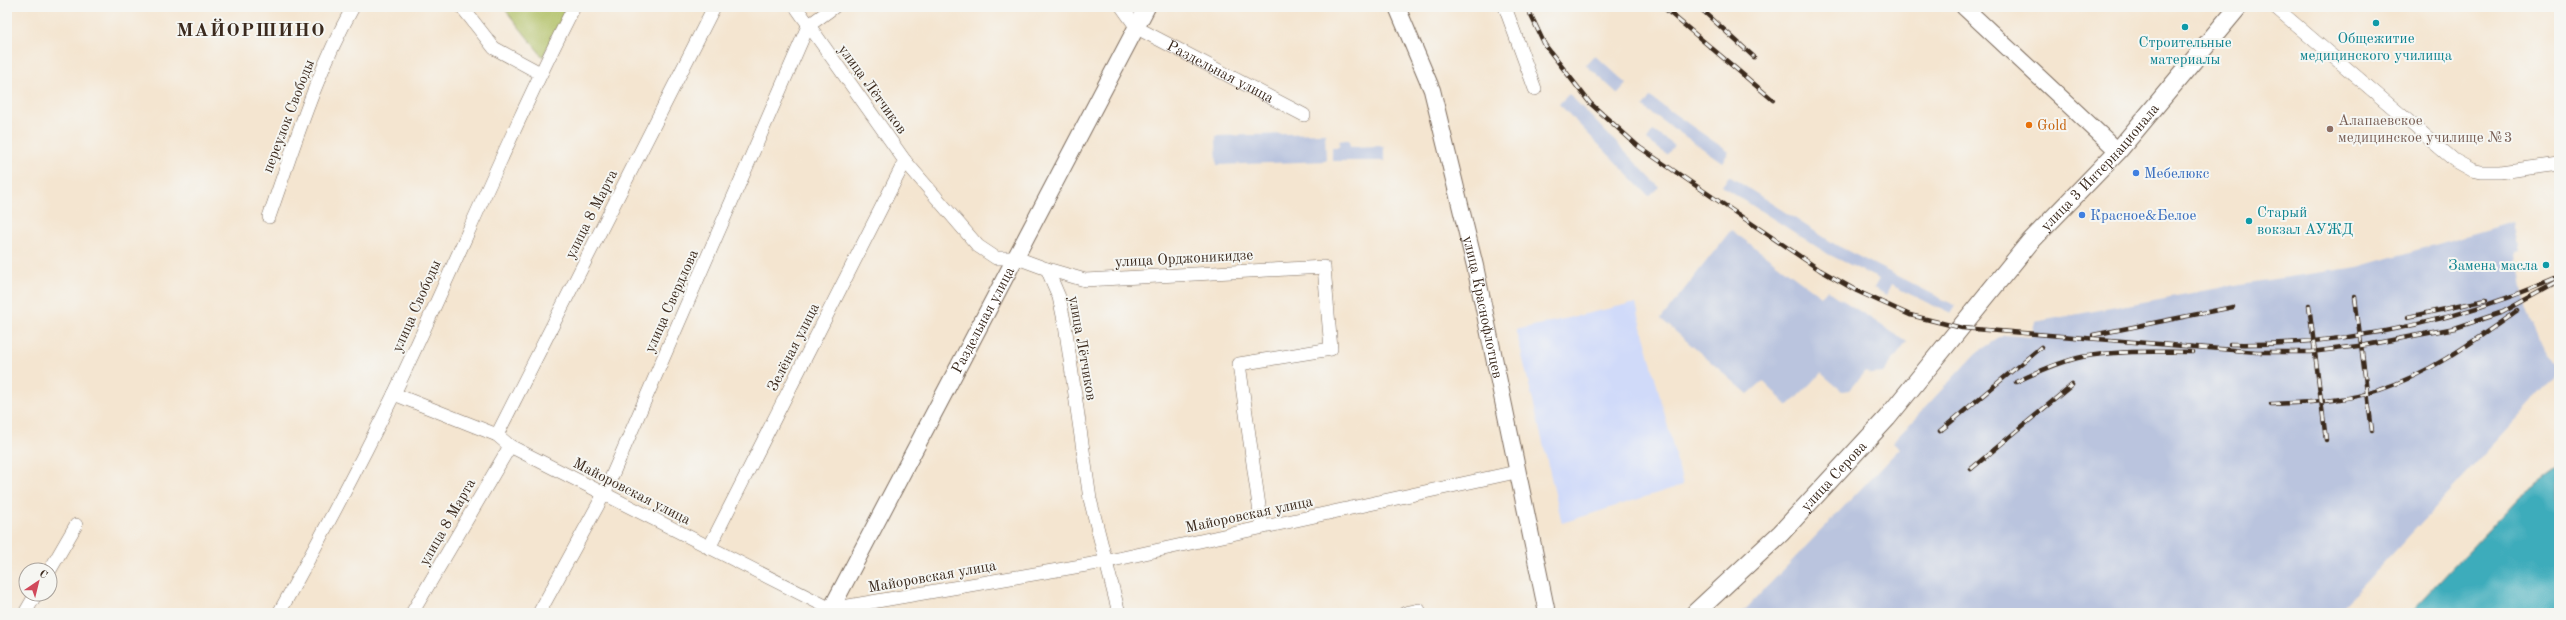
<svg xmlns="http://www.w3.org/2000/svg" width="2566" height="620" viewBox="0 0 2566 620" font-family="'Old Standard TT',serif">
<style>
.built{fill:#d0daf9}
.industrial{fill:#bac4de}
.green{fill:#afbe61;stroke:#757440}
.water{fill:#3dacbb;stroke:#3c6b6c}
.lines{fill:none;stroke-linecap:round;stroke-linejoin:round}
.minor-casing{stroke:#7c6b5c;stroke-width:14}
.tertiary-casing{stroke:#7c6b5c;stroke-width:18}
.secondary-casing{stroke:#7c6b5c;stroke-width:20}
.minor{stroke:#fff;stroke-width:13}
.tertiary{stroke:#fff;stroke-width:16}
.secondary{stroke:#fff;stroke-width:18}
.rail-casing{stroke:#3b2a1e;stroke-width:4.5}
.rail{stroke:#f6f6f2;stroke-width:3;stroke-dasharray:9;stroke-linecap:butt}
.culture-dot{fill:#0f9aa8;stroke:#f6f6f2;stroke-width:1.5}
.food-dot{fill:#e8710a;stroke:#f6f6f2;stroke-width:1.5}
.education-dot{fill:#8d6e63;stroke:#f6f6f2;stroke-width:1.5}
.shop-dot{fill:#3f7fe0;stroke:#f6f6f2;stroke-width:1.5}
.labels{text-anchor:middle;stroke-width:4;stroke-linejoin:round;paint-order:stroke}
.culture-label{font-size:15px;fill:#0d838f;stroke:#f6f6f2}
.street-label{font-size:15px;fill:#3b2a1e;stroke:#f6f6f2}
.education-label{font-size:15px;fill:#785e54;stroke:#f6f6f2;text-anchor:start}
.food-label{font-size:15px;fill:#c56008;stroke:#f6f6f2;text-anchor:start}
.shop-label{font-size:15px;fill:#366cbe;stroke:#f6f6f2;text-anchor:start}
.district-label{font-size:19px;font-weight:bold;letter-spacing:1px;fill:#3b2a1e;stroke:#f6f6f2}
</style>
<rect width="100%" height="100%" fill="#f6f6f2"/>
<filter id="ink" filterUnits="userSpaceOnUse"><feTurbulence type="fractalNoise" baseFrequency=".025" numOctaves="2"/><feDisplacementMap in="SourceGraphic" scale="8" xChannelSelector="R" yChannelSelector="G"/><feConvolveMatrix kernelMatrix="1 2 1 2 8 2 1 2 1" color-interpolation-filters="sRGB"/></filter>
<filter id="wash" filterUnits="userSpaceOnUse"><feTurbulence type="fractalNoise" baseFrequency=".012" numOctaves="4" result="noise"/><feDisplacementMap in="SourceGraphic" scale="16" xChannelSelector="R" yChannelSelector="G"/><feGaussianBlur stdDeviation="0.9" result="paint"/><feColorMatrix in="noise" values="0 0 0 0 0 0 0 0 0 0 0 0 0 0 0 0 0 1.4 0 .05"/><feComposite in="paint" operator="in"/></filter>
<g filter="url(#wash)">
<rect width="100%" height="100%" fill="#f4e5d0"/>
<polygon class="built" points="1629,304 1636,304 1683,485 1562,523 1516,330"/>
<g class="industrial">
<polygon points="1595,55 1627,84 1618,94 1586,65"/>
<polygon points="1569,94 1659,187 1649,196 1559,104"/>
<polygon points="1650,97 1729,152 1722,162 1643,107"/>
<polygon points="1653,131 1674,145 1667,155 1647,140"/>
<polygon points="1325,133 1326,161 1217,165 1216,136"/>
<polygon points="1340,140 1349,140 1350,147 1384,146 1384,161 1332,161 1332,147 1339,147"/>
<polygon points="1729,176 1836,245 1956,306 1951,314 1891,285 1886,295 1874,288 1879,279 1828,254 1722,186"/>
<polygon points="2513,222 2519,252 2515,253 2516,263 2519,264 2527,313 2545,353 2559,368 2559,373 2338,613 1742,613 1900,448 1893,442 1976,353 2004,335 2031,337 2035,322 2241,284 2358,267"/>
<polygon points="1731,230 1821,296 1827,290 1907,342 1883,373 1870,374 1865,371 1849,390 1842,391 1821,373 1788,406 1763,381 1748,394 1661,319"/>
</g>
<polygon class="green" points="503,7 567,7 543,57"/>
<polygon class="water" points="2559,468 2559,613 2410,613 2520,496"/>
</g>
<g filter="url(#ink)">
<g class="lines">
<defs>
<g id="minor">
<polyline points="462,7 494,48 540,73"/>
<polyline points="796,7 905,161 978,246 996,258 1017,258 1047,269 1059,297 1065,325 1090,499 1119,613"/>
<path id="s1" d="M 1122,7 L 1137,28 L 1304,115"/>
<polyline points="1505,7 1535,89"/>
<polyline points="2275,7 2454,160 2472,170 2481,172 2500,172 2559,164"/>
<path d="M 269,217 C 294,146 316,73 353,7"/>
<polyline points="1047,269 1085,280 1324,267 1331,349 1239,364 1262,527"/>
<polyline points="394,394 497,435 510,446 831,609 1104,562 1516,472"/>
<polyline points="497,435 714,7"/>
<polyline points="709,548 905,161"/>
<polyline points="50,570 76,525"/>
<polyline points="25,613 36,594"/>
<path d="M 279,613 C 319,541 358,468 394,394 C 455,266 509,134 574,7"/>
<polyline points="412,613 510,446"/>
<polyline points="539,613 604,494 808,26 834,7"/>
<polyline points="1405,613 1419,610"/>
</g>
<g id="tertiary">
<path id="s2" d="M 1397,7 L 1432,90 L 1475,266 L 1547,613"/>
<polyline points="1964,7 2118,151"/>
<path id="s3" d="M 829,613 L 1147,7"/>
</g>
<g id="secondary">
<path id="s4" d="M 1695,613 L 1781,533 L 1887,418 L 2030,242 L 2118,151 L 2238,7"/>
</g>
</defs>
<use href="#minor" class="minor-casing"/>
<use href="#tertiary" class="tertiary-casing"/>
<use href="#secondary" class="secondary-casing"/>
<use href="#minor" class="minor"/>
<use href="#tertiary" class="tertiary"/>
<use href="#secondary" class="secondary"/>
<defs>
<g id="rail">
<polyline points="1527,7 1545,45 1590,103 1639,147 1820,270 1857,291 1910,315 1962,328 2257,352 2311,352 2366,345 2455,328 2503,312 2559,281"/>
<polyline points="1663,7 1773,100"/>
<polyline points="1699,7 1754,57"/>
<polyline points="2355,297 2372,431"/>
<polyline points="2309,305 2326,440"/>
<polyline points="2408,317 2486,300"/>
<polyline points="2093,335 2233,307"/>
<path d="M 2230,344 C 2341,346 2452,323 2555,279"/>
<path d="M 2016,382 C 2037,372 2059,362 2082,357 C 2118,350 2156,352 2193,352"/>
<path d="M 2271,404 C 2307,402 2345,402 2379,390 C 2431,373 2474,341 2518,310"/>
<polyline points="1940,431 2041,347"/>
<polyline points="1971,469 2072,385"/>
</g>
</defs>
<use href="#rail" class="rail-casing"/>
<use href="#rail" class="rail"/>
</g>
</g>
<g class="culture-dot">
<circle cx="2376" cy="23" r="4"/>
<circle cx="2185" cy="27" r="4"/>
<circle cx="2249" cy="221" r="4"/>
<circle cx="2546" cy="265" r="4"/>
</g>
<circle class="food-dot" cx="2029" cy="125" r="4"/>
<circle class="education-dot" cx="2330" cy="129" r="4"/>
<g class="shop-dot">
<circle cx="2136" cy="173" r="4"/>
<circle cx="2082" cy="215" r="4"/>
</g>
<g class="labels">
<g class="culture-label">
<text x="2376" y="43">Общежитие<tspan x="2376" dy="17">медицинского училища</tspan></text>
<text x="2185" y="47">Строительные<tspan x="2185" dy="17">материалы</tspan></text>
<text x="2257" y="217" text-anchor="start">Старый<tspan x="2257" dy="17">вокзал АУЖД</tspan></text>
<text x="2538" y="270" text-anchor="end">Замена масла</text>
</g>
<g class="street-label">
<text dy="5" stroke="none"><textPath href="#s1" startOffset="120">Раздельная улица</textPath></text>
<text transform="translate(873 89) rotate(54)" y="5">улица Лётчиков</text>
<text transform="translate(288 116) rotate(-69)" y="5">переулок Свободы</text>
<text dy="5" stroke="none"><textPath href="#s4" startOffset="603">улица 3 Интернационала</textPath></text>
<text transform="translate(591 214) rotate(-63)" y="5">улица 8 Марта</text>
<text transform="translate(1184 258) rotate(-3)" y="5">улица Орджоникидзе</text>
<text transform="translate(671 301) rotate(-66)" y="5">улица Свердлова</text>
<text transform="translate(416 306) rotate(-66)" y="5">улица Свободы</text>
<text dy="5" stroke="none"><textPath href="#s2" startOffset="313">улица Краснофлотцев</textPath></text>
<text dy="5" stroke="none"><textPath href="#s3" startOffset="331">Раздельная улица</textPath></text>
<text transform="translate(793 347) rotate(-63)" y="5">Зелёная улица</text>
<text transform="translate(1083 348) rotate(80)" y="5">улица Лётчиков</text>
<text dy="5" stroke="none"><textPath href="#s4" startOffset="195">улица Серова</textPath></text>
<text transform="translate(632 491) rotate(27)" y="5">Майоровская улица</text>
<text transform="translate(1249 514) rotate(-12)" y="5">Майоровская улица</text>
<text transform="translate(447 522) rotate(-60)" y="5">улица 8 Марта</text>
<text transform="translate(932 576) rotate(-10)" y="5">Майоровская улица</text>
</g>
<g class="education-label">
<text x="2338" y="125">Алапаевское<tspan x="2338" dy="17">медицинское училище №3</tspan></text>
</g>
<g class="food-label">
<text x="2037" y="130">Gold</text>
</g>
<g class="shop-label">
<text x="2144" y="178">Мебелюкс</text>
<text x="2090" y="220">Красное&amp;Белое</text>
</g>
<g class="district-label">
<text x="251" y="36">МАЙОРШИНО</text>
</g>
</g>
<rect width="2566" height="620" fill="none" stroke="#f6f6f2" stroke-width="24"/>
<g transform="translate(38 582) rotate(35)"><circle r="19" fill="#f6f6f2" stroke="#aba49d"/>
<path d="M0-3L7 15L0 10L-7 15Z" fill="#d1495b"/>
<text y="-6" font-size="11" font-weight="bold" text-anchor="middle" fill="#3b2a1e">С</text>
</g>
</svg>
